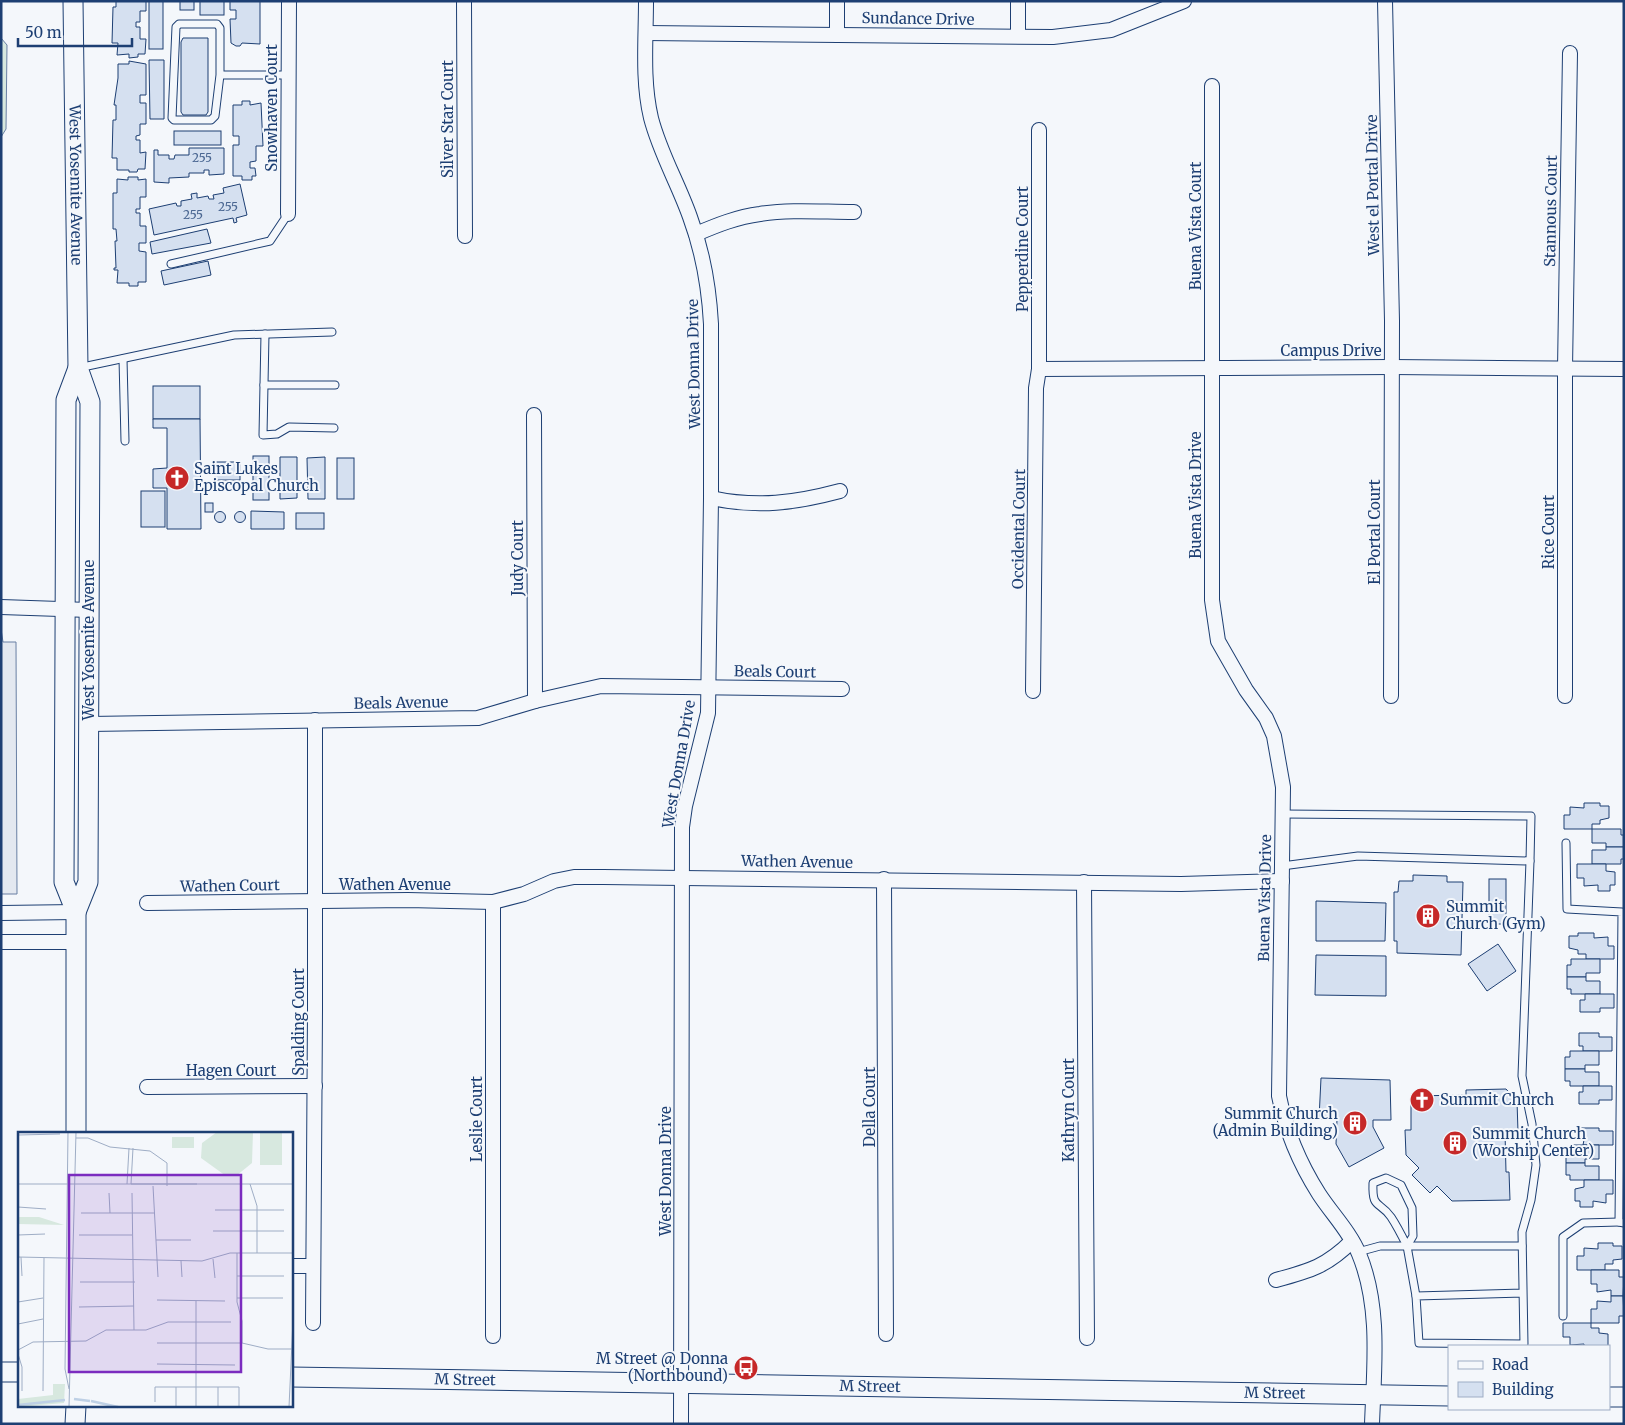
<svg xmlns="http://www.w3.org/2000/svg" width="1625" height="1425" viewBox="0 0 1625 1425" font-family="Merriweather,serif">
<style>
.green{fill:#d7e8df;stroke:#687fa3}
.parking{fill:#e3e8f0;stroke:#687fa3}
.building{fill:#d5e0f0;stroke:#1d3f73}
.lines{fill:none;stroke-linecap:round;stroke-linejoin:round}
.lane-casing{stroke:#1d3f73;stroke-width:9}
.street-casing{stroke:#1d3f73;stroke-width:16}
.secondary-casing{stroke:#1d3f73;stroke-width:21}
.lane{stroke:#f4f7fb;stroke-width:7}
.street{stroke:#f4f7fb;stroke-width:14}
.secondary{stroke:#f4f7fb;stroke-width:19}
.labels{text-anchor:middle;stroke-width:4;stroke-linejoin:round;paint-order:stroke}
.number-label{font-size:12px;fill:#4b6792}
.street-label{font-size:15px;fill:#1d3f73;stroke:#f4f7fb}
.poi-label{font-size:15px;fill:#1d3f73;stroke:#f4f7fb;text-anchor:start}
.inset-river{fill:none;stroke:#bed0e5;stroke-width:2.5}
.inset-road{fill:none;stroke:#9eadc5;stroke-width:1}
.view{fill:#7b2cbf;fill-opacity:0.15;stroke:#7b2cbf;stroke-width:2.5}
.inset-edge{fill:none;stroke:#1d3f73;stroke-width:2.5}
</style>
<rect width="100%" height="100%" fill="#f4f7fb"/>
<polygon class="green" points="1,38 7,45 6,129 1,137"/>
<polygon class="parking" points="1,629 3,642 16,642 17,894 1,894"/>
<g class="building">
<polygon points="116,1 146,1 146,11 140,11 140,22 136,22 136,27 140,27 140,39 146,39 145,54 138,54 138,57 129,58 129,54 117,55 118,43 112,43 113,7 116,7"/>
<rect x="149" y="1" width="14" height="48"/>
<rect x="180" y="1" width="14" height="9"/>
<rect x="200" y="1" width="24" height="14"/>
<polygon points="230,1 260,1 260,44 242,43 240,46 236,46 231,43 230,19 236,19 236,10 230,10"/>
<polygon points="183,38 208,38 208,112 206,115 183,115 181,112 181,42"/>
<polygon points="149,60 164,60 164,119 150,119"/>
<polygon points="129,61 146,64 146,95 140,95 140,103 146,103 146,124 140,124 140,135 136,136 136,140 140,140 140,153 146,152 145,169 138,169 137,172 129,172 129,170 117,170 117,158 112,158 113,120 116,120 116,105 114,105 118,78 118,64 129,64"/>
<polygon points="242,101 250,101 250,105 261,103 263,146 256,146 256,161 250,162 250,168 255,168 256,176 252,176 252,180 242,180 242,176 233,176 233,145 239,145 239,136 233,136 233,105 242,105"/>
<rect x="174" y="131" width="47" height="14"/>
<polygon points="189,148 224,148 224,174 209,175 209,170 204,170 204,173 189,173 189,177 169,178 169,183 154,182 154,150 158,150 158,155 169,155 169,159 174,159 175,155 189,155"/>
<polygon points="128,177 138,177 138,180 146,179 146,197 140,197 140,209 136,209 136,213 140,213 140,226 146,226 146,243 139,243 139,251 146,252 146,282 138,282 138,286 129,286 129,283 117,283 118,270 114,270 114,268 116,268 115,241 117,241 116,229 113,229 113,193 117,193 117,179 128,180"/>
<polygon points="240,184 247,215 236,218 237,222 234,223 233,218 154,235 149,209 176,203 177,206 181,206 181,201 192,199 191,194 197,193 197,198 208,196 209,199 214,199 213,195 224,193 223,188"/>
<polygon points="207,229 211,243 152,254 150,242"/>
<polygon points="208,261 211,275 164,285 161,271"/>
<rect x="153" y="386" width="47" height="33"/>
<polygon points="153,419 200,419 201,529 167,529 167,488 153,488 153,469 167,468 167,428 153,428"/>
<rect x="253" y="456" width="16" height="44"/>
<polygon points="280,457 297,457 297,498 280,499"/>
<polygon points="325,457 325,499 308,499 307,458"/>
<rect x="337" y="458" width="17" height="41"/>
<rect x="215" y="462" width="25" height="18"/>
<rect x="141" y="491" width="24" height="36"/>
<rect x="205" y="503" width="8" height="9"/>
<polygon points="251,511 284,512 284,529 251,529"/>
<circle cx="220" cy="517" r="5.5"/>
<circle cx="240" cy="517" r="5.5"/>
<rect x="296" y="513" width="28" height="16"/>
<polygon points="1584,803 1600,803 1600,806 1609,806 1609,818 1600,820 1600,824 1592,824 1592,829 1564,829 1564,815 1570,815 1570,807 1584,808"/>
<polygon points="1592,829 1621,829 1621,835 1624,835 1624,847 1606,847 1606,843 1592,843"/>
<polygon points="1606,847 1624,847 1624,859 1621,859 1621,864 1592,864 1592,850 1606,850"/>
<polygon points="1577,864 1606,864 1606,871 1615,872 1615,885 1610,885 1610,891 1598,891 1598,885 1584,886 1584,878 1577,878"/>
<polygon points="1413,875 1447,876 1447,882 1463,882 1461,955 1397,953 1397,941 1394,941 1394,892 1398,892 1399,881 1413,881"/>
<rect x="1489" y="879" width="17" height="45"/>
<polygon points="1316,901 1386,903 1385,941 1316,941"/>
<polygon points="1578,933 1594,933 1594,938 1608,937 1608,946 1614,946 1614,959 1586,959 1586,954 1578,954 1578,950 1569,948 1569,936 1578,936"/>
<polygon points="1498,944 1516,971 1487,991 1468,964"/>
<polygon points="1316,955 1386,956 1386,996 1315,995"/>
<polygon points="1571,959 1600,959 1600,973 1586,973 1586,977 1567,977 1567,965 1571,965"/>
<polygon points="1567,977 1586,977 1586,981 1600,981 1600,994 1571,994 1571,989 1567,989"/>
<polygon points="1585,994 1614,994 1614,1008 1600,1008 1600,1012 1580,1012 1580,1000 1585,1000"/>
<polygon points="1579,1033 1599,1033 1599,1037 1612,1037 1612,1051 1583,1051 1583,1046 1579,1046"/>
<polygon points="1570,1051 1599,1051 1599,1065 1585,1065 1585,1069 1565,1069 1565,1057 1570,1057"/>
<polygon points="1565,1069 1585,1069 1585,1072 1599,1072 1599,1086 1570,1086 1570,1081 1565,1081"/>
<polygon points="1321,1078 1390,1080 1391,1120 1373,1120 1373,1127 1384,1148 1349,1167 1336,1144 1337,1119 1319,1119"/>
<polygon points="1583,1086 1612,1086 1612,1100 1599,1100 1599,1104 1579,1104 1579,1092 1583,1092"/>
<polygon points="1506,1089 1517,1101 1518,1132 1505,1132 1506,1172 1509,1172 1510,1200 1452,1201 1437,1186 1430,1193 1412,1175 1419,1168 1406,1155 1405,1130 1411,1130 1411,1096 1466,1095 1466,1090"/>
<polygon points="1580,1128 1599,1128 1599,1131 1613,1131 1613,1145 1583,1145 1584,1140 1579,1140"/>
<polygon points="1570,1145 1599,1145 1599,1159 1585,1159 1585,1163 1566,1163 1566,1151 1570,1151"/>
<polygon points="1566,1163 1585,1163 1585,1166 1599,1166 1599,1180 1570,1180 1570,1175 1566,1175"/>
<polygon points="1584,1180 1613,1180 1613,1194 1606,1194 1606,1203 1593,1201 1593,1207 1580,1207 1580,1201 1575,1201 1575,1189 1584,1187"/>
<polygon points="1598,1243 1613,1243 1613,1246 1622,1246 1622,1259 1613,1260 1613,1264 1605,1264 1605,1270 1577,1270 1577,1256 1584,1256 1584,1248 1598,1249"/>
<polygon points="1591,1270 1619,1270 1619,1277 1624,1277 1623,1296 1611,1296 1611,1290 1597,1292 1597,1284 1591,1284"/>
<polygon points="1611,1296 1623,1296 1624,1316 1619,1316 1619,1323 1591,1323 1591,1309 1597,1309 1597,1301 1611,1302"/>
<polygon points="1563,1323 1591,1323 1591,1328 1599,1328 1599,1333 1608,1334 1608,1346 1584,1346 1584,1344 1570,1345 1570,1337 1563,1337"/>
</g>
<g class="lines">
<defs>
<g id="lane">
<polyline points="220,75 215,116 211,120 174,120 172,118 176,27 179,24 217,24 220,28 220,75 289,75"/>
<polyline points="171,264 270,241 288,214"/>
<polyline points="265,334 263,435 277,434 289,427 334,428"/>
<polyline points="123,359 125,441"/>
<polyline points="78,368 234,335 332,332"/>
<polyline points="264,385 335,385"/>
<polyline points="1566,843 1567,909 1622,912 1619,1222 1624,1223"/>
<polyline points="1282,866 1358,856 1530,861 1531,816 1283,814"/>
<path d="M 1386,1178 L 1401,1185 L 1412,1208 L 1413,1236 L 1407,1246 C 1402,1236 1397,1226 1391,1217 C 1379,1200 1372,1210 1373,1183 Z"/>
<polyline points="1358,1252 1380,1246 1407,1246"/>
<polyline points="1523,1293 1416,1296 1419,1343 1524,1344 1522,1232 1531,1200 1536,1165 1532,1124 1522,1076 1530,861"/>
<polyline points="1416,1296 1407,1246 1522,1246"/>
<polyline points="1563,1316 1563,1237 1583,1223 1619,1222"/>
</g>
<g id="street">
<polyline points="464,1 465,236"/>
<path d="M 646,1 C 646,40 642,80 651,118 C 660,153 678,183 690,217 C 703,252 709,287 711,324 L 711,498 L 708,713 L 685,806 L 682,827 L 681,1424"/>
<polyline points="837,1 837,35"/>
<polyline points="1018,1 1018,36"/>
<polyline points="1385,1 1392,321 1391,696"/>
<polyline points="646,33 1053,37 1111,30 1184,1"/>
<path d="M 1212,86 L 1212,600 L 1218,641 L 1246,690 L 1266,718 L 1274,736 L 1283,787 L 1279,1096 C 1286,1132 1300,1164 1319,1194 C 1332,1214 1350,1232 1359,1254 C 1381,1307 1374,1368 1372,1424"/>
<polyline points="288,214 289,1"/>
<path d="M 696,234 C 717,225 737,217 760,214 C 791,209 822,212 854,212"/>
<polyline points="1039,369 1392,367 1624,369"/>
<polyline points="534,415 535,701"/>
<path d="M 711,498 C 757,508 795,503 840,491"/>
<polyline points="1,607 89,610"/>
<polyline points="1033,691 1036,388 1039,369 1039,130"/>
<polyline points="1565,696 1565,369 1570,53"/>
<polyline points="89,724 478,718 535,701 601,686 842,689"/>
<polyline points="884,879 886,1334"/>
<polyline points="1084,882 1087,1338"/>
<polyline points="147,903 408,900 493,902 524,894 554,881 574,877 603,877 1181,884 1282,881"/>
<polyline points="1,913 76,912"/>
<polyline points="1,942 76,942"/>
<polyline points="147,1087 315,1086"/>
<polyline points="291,1266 313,1266"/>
<path d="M 1276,1280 C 1310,1271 1327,1266 1352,1241"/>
<polyline points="313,1323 315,1010 315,720"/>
<polyline points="493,1336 493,902"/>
</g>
<g id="secondary">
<path id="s1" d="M 73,1 L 78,368 L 90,402 L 88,882 L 76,912"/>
<polyline points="76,1134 76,912 64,882 66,400 78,368"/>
<polyline points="1,1372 19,1372"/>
<path id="s2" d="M 291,1377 L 1449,1396"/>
<polyline points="1609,1397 1624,1397"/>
<polyline points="75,1424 76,1406"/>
</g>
</defs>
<use href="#lane" class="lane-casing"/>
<use href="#street" class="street-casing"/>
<use href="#secondary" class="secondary-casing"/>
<use href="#lane" class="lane"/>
<use href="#street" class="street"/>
<use href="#secondary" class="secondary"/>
</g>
<defs>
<symbol id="church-disc" viewBox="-11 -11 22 22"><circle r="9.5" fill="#c62828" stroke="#f4f7fb"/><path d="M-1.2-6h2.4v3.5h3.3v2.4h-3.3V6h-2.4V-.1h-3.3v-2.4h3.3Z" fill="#fff"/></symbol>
<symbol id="building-disc" viewBox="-11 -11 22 22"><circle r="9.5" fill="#c62828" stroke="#f4f7fb"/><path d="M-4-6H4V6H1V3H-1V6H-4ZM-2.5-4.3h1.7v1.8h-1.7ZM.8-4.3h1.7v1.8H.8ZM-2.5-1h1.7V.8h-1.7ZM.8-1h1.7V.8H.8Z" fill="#fff"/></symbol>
<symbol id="bus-disc" viewBox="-11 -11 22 22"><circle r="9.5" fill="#c62828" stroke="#f4f7fb"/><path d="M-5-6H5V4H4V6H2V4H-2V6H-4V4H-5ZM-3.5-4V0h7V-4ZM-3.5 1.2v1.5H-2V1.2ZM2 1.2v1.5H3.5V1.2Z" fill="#fff"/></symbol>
</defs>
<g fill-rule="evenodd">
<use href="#church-disc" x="163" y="464" width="28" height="28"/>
<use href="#building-disc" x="1414" y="902" width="28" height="28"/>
<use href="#church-disc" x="1408" y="1086" width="28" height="28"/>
<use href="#building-disc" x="1341" y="1109" width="28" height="28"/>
<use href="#building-disc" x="1441" y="1129" width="28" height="28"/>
<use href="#bus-disc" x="732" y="1354" width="28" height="28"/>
</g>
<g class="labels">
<g class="number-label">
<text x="202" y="162">255</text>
<text x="228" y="211">255</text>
<text x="193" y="219">255</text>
</g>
<g class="street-label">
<text transform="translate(918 19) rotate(1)" y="5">Sundance Drive</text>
<text transform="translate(272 108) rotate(-90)" y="5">Snowhaven Court</text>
<text transform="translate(448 119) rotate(-90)" y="5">Silver Star Court</text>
<text dy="5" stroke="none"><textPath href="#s1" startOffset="184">West Yosemite Avenue</textPath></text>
<text transform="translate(1373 185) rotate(-91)" y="5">West el Portal Drive</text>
<text transform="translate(1551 211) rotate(-89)" y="5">Stannous Court</text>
<text transform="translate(1196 226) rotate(-90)" y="5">Buena Vista Court</text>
<text transform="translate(1023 249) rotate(-90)" y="5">Pepperdine Court</text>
<text x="1331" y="356">Campus Drive</text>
<text transform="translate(694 364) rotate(-91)" y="5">West Donna Drive</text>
<text transform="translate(1196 495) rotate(-90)" y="5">Buena Vista Drive</text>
<text transform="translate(1019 529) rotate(-89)" y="5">Occidental Court</text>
<text transform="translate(1375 532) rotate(-90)" y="5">El Portal Court</text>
<text transform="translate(1549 532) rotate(-90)" y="5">Rice Court</text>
<text transform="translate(518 558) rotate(-90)" y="5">Judy Court</text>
<text transform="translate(89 640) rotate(-90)" y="5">West Yosemite Avenue</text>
<text transform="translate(775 672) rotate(1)" y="5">Beals Court</text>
<text transform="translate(401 703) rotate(-1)" y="5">Beals Avenue</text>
<text transform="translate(679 764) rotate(-80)" y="5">West Donna Drive</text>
<text transform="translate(797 862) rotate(1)" y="5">Wathen Avenue</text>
<text x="395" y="890">Wathen Avenue</text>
<text transform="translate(230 886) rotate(-1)" y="5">Wathen Court</text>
<text transform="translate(1265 898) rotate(-89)" y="5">Buena Vista Drive</text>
<text transform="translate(299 1022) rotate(-90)" y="5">Spalding Court</text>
<text x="231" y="1076">Hagen Court</text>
<text transform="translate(870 1107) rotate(-90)" y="5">Della Court</text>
<text transform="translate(1069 1110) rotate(-90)" y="5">Kathryn Court</text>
<text transform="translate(477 1119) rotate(-90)" y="5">Leslie Court</text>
<text transform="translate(666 1171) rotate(-90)" y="5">West Donna Drive</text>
<text dy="5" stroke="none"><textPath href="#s2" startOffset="174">M Street</textPath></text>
<text dy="5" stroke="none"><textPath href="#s2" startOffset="579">M Street</textPath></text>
<text dy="5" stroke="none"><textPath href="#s2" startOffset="984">M Street</textPath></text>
</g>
<g class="poi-label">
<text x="194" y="474">Saint Lukes<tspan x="194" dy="17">Episcopal Church</tspan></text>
<text x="1446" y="912">Summit<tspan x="1446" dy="17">Church (Gym)</tspan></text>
<text x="1440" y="1105">Summit Church</text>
<text x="1338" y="1119" text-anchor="end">Summit Church<tspan x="1338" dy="17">(Admin Building)</tspan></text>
<text x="1472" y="1139">Summit Church<tspan x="1472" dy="17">(Worship Center)</tspan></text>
<text x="728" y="1364" text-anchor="end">M Street @ Donna<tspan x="728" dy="17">(Northbound)</tspan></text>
</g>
</g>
<g transform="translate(18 1132)">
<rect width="275" height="275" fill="#f4f7fb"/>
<path d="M 199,0 L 235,0 L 234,31 L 218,44 L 208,44 L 183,26 L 184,11 ZM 242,1 L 264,1 L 264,33 L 242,33 ZM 154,5 L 176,5 L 176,16 L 154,16 ZM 0,85 L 21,85 L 46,93 L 0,92 ZM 35,252 L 47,252 L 46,271 L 0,275 L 0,267 L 35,263 Z" fill="#d7e8df"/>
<path class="inset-river" d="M 56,267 L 72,269M 73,269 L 100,275M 0,273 L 47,268"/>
<path class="inset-road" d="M 50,0 L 47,237 L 51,257M 275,0 L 275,47M 0,3 L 42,2M 58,6 L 70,6 L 92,15 L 132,19 L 149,31 L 149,54M 0,52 L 179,52M 109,52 L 111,16M 113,52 L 115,16M 113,52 L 275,52M 232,52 L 239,74 L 239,121M 135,54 L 140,145M 91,61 L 92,81M 114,61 L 116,198M 0,75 L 28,77M 197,78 L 266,78M 63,81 L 136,81M 195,99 L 266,99M 0,103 L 27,102M 61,103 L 114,103M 138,108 L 173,108M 219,121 L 219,170 L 224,189 L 224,211M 0,125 L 184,129 L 212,121 L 275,121M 3,125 L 4,144M 195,127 L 197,146M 163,129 L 164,145M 219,144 L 266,144M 62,150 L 117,150M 219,166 L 265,166M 139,168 L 207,169M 0,170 L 25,166M 61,175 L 116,174M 0,192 L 25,187M 139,211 L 224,211 L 250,217 L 275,217M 0,218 L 15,210 L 68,209 L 88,198 L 128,198 L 150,190 L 213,190M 0,222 L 4,235 L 4,259M 139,232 L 217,233M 158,255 L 158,275M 200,255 L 200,275M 25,259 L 26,126M 137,270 L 137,255 L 221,255 L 221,275M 51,275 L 58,0M 178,275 L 178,169M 271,275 L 275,188"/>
<path class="view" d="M 51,43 L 223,43 L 223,240 L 51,240 Z"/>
<rect width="275" height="275" class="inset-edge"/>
</g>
<rect width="1625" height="1425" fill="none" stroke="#1d3f73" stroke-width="5"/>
<rect x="1448" y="1345" width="162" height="65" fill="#f4f7fb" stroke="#9eadc5"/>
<rect x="1458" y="1361" width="25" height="8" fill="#f4f7fb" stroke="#9eadc5"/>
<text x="1492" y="1370" font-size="15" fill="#1d3f73">Road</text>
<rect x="1458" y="1382" width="25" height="15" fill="#d5e0f0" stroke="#9eadc5"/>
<text x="1492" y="1395" font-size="15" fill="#1d3f73">Building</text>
<path d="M18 38v8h114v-8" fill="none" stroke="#1d3f73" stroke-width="2.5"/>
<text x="25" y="38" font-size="15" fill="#1d3f73" stroke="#f4f7fb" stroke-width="4" paint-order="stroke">50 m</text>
</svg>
